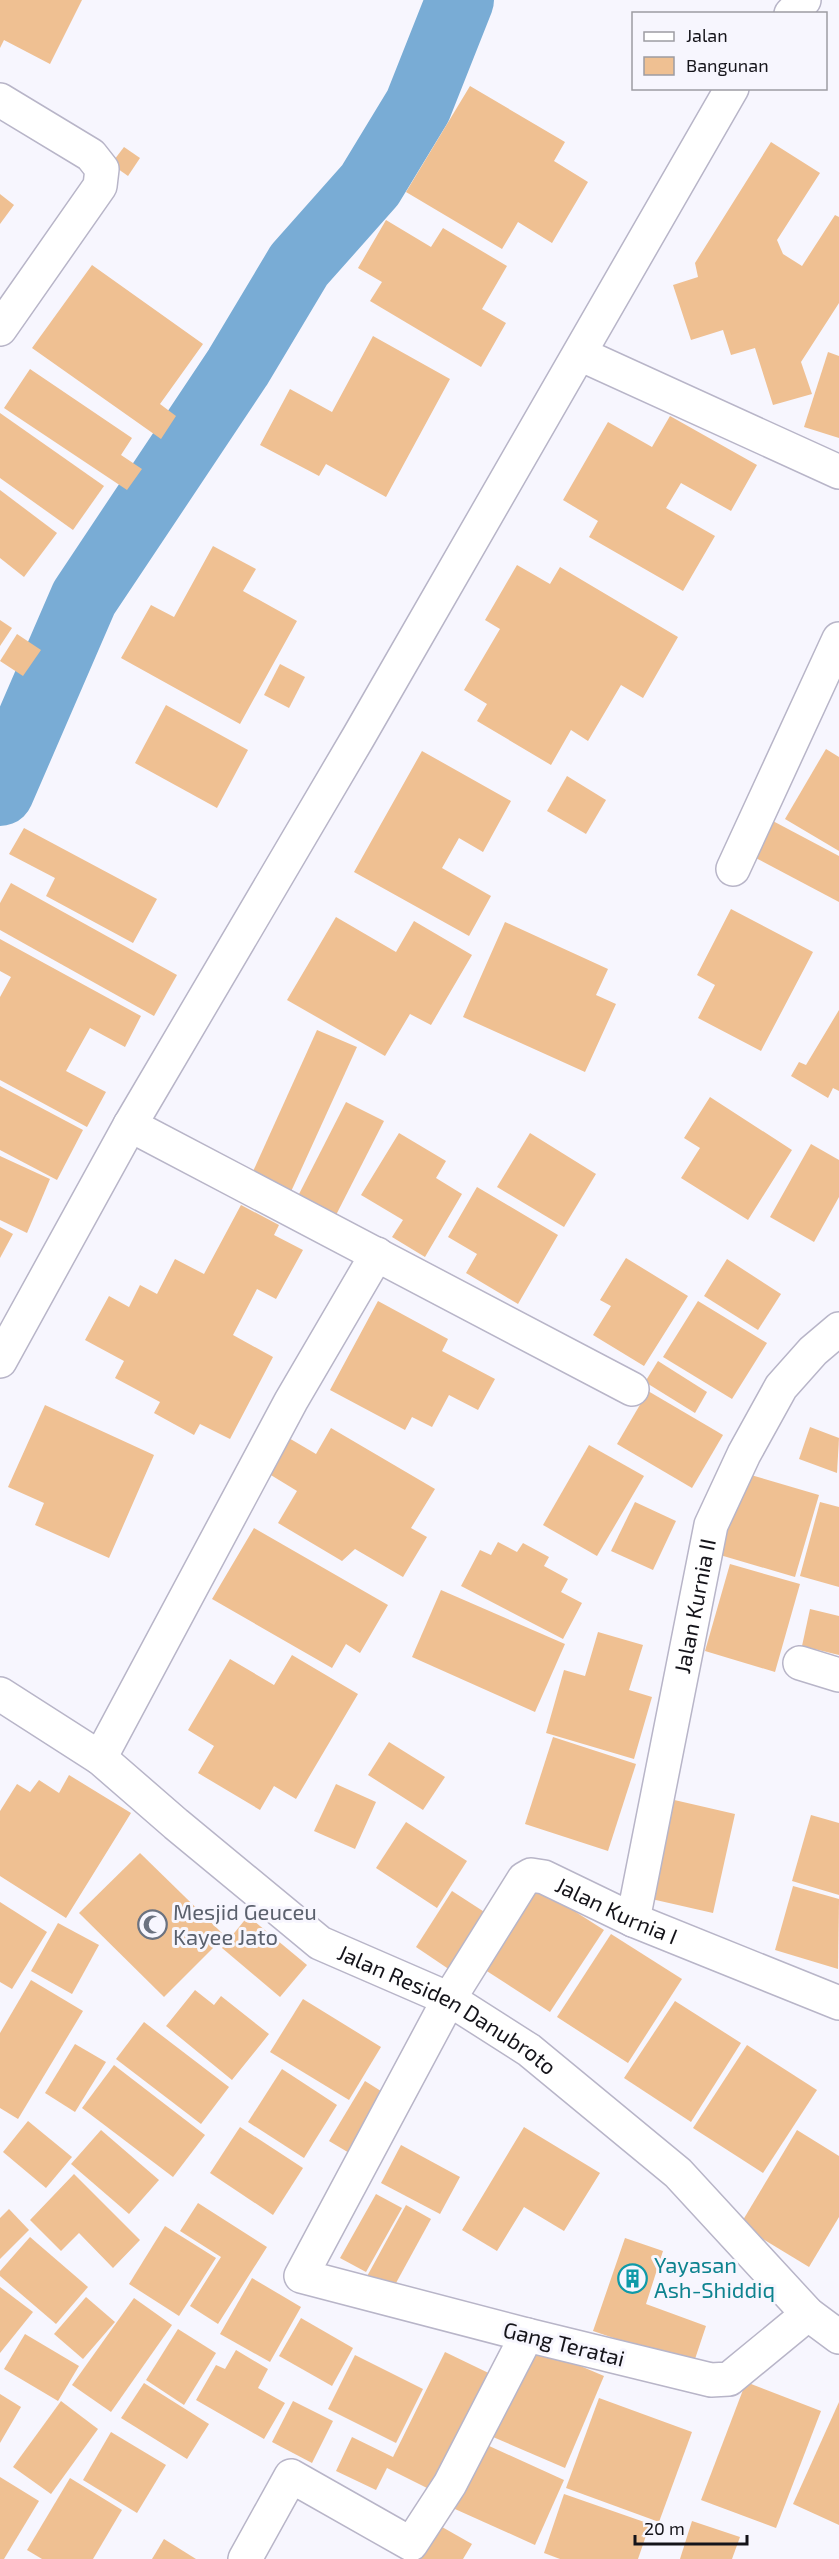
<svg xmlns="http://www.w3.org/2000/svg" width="839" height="2559" viewBox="0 0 839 2559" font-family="'Exo 2',sans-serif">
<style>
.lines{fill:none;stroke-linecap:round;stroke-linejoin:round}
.river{stroke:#79acd5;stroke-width:68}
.building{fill:#efc092}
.street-casing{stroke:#b8b5c8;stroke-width:36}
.secondary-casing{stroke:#b8b5c8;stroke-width:36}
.street{stroke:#fff;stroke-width:33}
.secondary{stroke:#fff;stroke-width:33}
.labels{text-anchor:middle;stroke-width:6;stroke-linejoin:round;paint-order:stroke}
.street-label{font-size:22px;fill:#15141a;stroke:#f7f6fe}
.worship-label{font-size:22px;fill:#5b616d;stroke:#f7f6fe;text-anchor:start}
.culture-label{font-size:22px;fill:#0d838f;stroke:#f7f6fe;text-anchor:start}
</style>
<rect width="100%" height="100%" fill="#f7f6fe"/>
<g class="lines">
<polyline class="river" points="0,792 84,598 238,367 299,265 370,185 418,106 460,0"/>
</g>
<g class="building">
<polygon points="0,0 82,0 50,64 4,40 0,48"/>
<polygon points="470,86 565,142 554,161 588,182 552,243 518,222 502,249 406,192"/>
<polygon points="771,142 820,173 777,240 783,254 802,266 835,215 839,217 839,303 801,362 812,394 773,405 755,348 731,355 723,330 691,340 673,285 698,277 695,263"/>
<polygon points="124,147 140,158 128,176 111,164"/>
<polygon points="0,194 14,205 0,224"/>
<polygon points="386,220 431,247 443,228 507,266 482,309 506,323 481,367 370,301 382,282 358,268"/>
<polygon points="92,265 203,344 160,404 176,416 161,439 32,348"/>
<polygon points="373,336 450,379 386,497 326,464 319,476 260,445 290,389 332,412"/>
<polygon points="828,352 839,356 839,438 804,427"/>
<polygon points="30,369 132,438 121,455 142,469 127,490 4,408"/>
<polygon points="0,413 104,486 73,530 0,478"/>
<polygon points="670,416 757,465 731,511 681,483 666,508 715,536 683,591 589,537 598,521 563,500 608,422 652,447"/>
<polygon points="0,490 57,533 24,577 0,558"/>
<polygon points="213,546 256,569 243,591 297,621 240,724 121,658 151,605 174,617"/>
<polygon points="517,565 550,584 560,567 678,637 643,698 621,685 588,741 571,730 551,765 477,721 487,704 464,690 500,629 485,620"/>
<polygon points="0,620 12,628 0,646"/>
<polygon points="17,634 41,650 23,676 0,661"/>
<polygon points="280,664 305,677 289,708 264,695"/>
<polygon points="166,705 248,750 217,808 135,763"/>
<polygon points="826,749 839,757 839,851 785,819"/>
<polygon points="422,751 511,801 483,852 459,838 442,868 491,896 469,936 354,872"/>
<polygon points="567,776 606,800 586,834 547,811"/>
<polygon points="771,820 839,856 839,902 752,856"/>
<polygon points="24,828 157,899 133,943 46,896 55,878 9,854"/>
<polygon points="11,883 177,975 154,1016 0,930 0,903"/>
<polygon points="731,909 813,952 761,1051 698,1018 715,985 697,975"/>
<polygon points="336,917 396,952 414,921 472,955 431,1025 410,1014 385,1056 287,1000"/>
<polygon points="505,922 608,969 596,995 616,1004 585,1072 463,1017"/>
<polygon points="0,939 141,1016 125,1047 90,1028 66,1071 106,1092 87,1127 0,1080 0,997 11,977 0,971"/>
<polygon points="839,1010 839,1091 833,1088 828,1098 791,1076 799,1062 806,1065"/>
<polygon points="317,1030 357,1047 289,1196 250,1178"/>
<polygon points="0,1086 83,1130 57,1180 0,1150"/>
<polygon points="710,1097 792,1150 748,1220 681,1178 700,1148 684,1138"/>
<polygon points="346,1102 384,1121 336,1215 298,1196"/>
<polygon points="399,1133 446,1161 436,1178 462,1194 425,1257 392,1237 403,1220 361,1195"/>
<polygon points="530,1133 596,1174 564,1227 497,1187"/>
<polygon points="811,1144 839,1160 839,1197 814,1242 770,1217"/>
<polygon points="0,1156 50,1179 27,1233 0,1220"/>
<polygon points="477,1187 558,1235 518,1304 466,1273 477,1254 448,1237"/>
<polygon points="241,1205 279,1225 274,1235 303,1250 276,1299 257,1289 233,1335 273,1357 230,1439 200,1424 194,1435 154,1413 160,1402 115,1378 124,1361 85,1340 109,1296 129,1307 140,1285 157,1294 175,1259 204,1274"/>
<polygon points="0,1227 13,1234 0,1258"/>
<polygon points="626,1258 688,1296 644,1366 593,1335 611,1306 600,1300"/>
<polygon points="727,1259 781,1294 758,1330 704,1296"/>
<polygon points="378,1301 448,1339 442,1351 495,1379 478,1410 449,1395 432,1427 412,1417 405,1430 330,1390"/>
<polygon points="698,1301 767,1343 732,1399 663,1357"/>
<polygon points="658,1361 707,1392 695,1413 645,1382"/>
<polygon points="648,1391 723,1435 692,1488 617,1444"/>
<polygon points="45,1405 154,1455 109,1558 35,1525 44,1503 8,1487"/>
<polygon points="810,1427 839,1438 837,1473 799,1459"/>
<polygon points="331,1428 435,1489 411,1528 427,1537 403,1577 355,1549 342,1561 278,1523 297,1491 261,1469 282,1434 316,1454"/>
<polygon points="589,1445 644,1476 597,1556 543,1525"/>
<polygon points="744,1473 819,1495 795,1577 720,1555"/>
<polygon points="635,1502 676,1521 653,1570 611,1551"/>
<polygon points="820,1502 839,1507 839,1587 800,1576"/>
<polygon points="254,1528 388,1605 360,1653 346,1644 332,1668 212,1599"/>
<polygon points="498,1542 517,1552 523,1543 549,1557 544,1566 568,1579 561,1592 582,1603 563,1639 461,1586 480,1550 491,1555"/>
<polygon points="730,1564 800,1584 775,1672 705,1651"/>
<polygon points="441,1590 565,1644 535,1712 412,1657"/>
<polygon points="810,1609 839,1616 839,1655 802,1646"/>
<polygon points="598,1632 643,1645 629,1690 652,1697 634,1759 546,1733 564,1670 585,1676"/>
<polygon points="292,1655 358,1694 296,1799 274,1786 260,1810 198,1773 214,1746 188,1730 230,1659 274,1685"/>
<polygon points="553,1737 636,1764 608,1851 525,1824"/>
<polygon points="389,1742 445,1777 423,1810 368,1775"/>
<polygon points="69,1775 131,1813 66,1918 0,1876 0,1811 17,1784 30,1792 39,1780 59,1793"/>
<polygon points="336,1784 376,1802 355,1849 314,1831"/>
<polygon points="670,1799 735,1814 713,1913 647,1898"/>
<polygon points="811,1815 839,1823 839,1895 792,1881"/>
<polygon points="406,1822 467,1861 437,1908 376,1868"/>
<polygon points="140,1853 225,1936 164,1997 79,1913"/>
<polygon points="532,1884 604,1930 550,2012 479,1966"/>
<polygon points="793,1886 839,1899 838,1969 775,1950"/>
<polygon points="452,1891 489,1915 453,1972 416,1947"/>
<polygon points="0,1902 47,1932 12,1989 0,1982"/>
<polygon points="248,1916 307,1965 280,1997 222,1948"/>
<polygon points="58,1923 99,1945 72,1994 31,1971"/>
<polygon points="611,1934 682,1979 628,2063 557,2017"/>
<polygon points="31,1980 83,2011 18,2119 0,2108 0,2033"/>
<polygon points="195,1990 214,2005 221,1996 269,2034 232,2080 166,2026"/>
<polygon points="303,1999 381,2047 349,2100 270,2052"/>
<polygon points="675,2001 741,2043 691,2122 624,2078"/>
<polygon points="144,2022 229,2087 201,2124 116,2059"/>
<polygon points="75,2044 106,2062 75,2112 45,2093"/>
<polygon points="747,2045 817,2090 763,2173 693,2128"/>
<polygon points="114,2065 205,2135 173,2177 82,2108"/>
<polygon points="282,2069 337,2105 304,2158 248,2122"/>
<polygon points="365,2081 392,2098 356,2157 329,2141"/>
<polygon points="28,2121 72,2157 46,2188 3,2152"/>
<polygon points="240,2127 303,2168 273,2215 210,2173"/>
<polygon points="524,2127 600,2173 564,2231 524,2207 497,2251 462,2230"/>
<polygon points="101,2130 159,2180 129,2214 71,2164"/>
<polygon points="797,2130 839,2156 839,2217 809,2267 740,2225"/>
<polygon points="401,2145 460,2177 440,2214 381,2183"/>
<polygon points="74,2174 140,2240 113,2268 79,2233 61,2251 30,2220"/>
<polygon points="376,2194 402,2208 366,2272 340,2258"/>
<polygon points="198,2203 267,2247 218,2324 190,2306 221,2257 180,2231"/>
<polygon points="406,2205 431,2219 390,2294 365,2280"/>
<polygon points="9,2209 29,2230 0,2259 0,2218"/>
<polygon points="165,2226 216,2258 179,2316 129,2284"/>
<polygon points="30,2237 88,2287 56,2324 0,2276 0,2271"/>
<polygon points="625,2238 663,2251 646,2304 706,2326 693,2365 593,2331"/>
<polygon points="252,2278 301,2307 270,2362 220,2334"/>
<polygon points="0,2287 33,2312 0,2353"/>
<polygon points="86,2297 115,2322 83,2359 54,2334"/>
<polygon points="134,2298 172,2325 111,2412 72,2385"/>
<polygon points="301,2318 353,2348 332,2386 279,2356"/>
<polygon points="178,2329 216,2353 184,2405 146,2380"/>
<polygon points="25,2334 79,2366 58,2401 4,2369"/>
<polygon points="531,2345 604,2376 565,2468 493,2437"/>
<polygon points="236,2350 268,2369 258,2388 285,2403 264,2439 196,2400 216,2365 225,2369"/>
<polygon points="445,2352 501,2379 443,2496 387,2468 376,2490 336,2471 352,2437 393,2457"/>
<polygon points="355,2355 423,2389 396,2443 328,2409"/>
<polygon points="746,2382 821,2411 776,2528 701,2500"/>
<polygon points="144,2383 209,2424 187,2459 121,2418"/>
<polygon points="0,2394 21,2407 0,2443"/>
<polygon points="599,2398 692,2432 659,2522 566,2488"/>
<polygon points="61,2401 98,2429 51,2494 13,2467"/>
<polygon points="293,2401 333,2421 312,2463 272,2442"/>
<polygon points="839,2402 839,2525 793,2504"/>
<polygon points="111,2432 166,2465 137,2513 83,2480"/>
<polygon points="476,2440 564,2480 535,2545 446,2505"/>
<polygon points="0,2477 39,2501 4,2559 0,2559"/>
<polygon points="70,2478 122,2510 93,2559 42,2559 27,2550"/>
<polygon points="564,2494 650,2524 638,2559 560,2559 544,2553"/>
<polygon points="428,2519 472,2544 463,2559 404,2559"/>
<polygon points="692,2521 740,2537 732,2559 680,2559"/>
<polygon points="164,2539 196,2559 152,2559"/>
</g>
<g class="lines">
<defs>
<g id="street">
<polyline points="791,14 804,0"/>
<polyline points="0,100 91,155 102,169 100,186 0,329"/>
<polyline points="580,354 839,472"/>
<polyline points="733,869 839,639"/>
<polyline points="130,1125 632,1389"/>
<polyline points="0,1361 130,1125 359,736 732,88"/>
<polyline points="800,1663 839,1675"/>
<polyline points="100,1758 291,1401 377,1254"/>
<path id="s1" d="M 633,1920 L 711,1525 L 744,1454 L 781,1387 L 813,1351 L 839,1329"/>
<path id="s2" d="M 808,2314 L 729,2379 L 711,2380 L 527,2335 L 301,2276 L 449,1999 L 524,1879 L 531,1875 L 544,1877 L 633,1920 L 839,2003"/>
<polyline points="245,2559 291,2476 411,2544 450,2484 527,2335"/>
</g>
<g id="secondary">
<path id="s3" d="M 0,1694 L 100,1758 L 176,1824 L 320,1943 L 449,1999 L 529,2050 L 678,2173 L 808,2314 L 839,2337"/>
</g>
</defs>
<use href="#street" class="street-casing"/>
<use href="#secondary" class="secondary-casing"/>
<use href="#street" class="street"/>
<use href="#secondary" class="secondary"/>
</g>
<defs>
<symbol id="mosque-ring" viewBox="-11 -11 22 22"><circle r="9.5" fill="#f7f6fe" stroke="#6b7280" stroke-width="1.5"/><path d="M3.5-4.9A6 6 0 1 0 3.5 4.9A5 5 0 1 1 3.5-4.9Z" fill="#6b7280"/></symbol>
<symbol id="building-ring" viewBox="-11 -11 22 22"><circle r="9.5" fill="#f7f6fe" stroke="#0f9aa8" stroke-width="1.5"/><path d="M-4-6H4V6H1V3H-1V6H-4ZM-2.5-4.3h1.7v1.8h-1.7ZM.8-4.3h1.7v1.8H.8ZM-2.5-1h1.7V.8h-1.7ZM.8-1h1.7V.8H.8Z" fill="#0f9aa8"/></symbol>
</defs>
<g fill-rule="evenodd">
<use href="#mosque-ring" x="136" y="1908" width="33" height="33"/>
<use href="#building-ring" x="616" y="2262" width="33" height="33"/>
</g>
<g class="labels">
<g class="street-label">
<text dy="8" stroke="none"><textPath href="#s1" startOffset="320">Jalan Kurnia II</textPath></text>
<text dy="8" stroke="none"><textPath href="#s2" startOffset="1100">Jalan Kurnia I</textPath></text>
<text dy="8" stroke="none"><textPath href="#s3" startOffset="550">Jalan Residen Danubroto</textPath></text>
<text transform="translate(564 2344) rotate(14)" y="8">Gang Teratai</text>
</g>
<g class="worship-label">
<text x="173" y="1920">Mesjid Geuceu<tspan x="173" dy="25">Kayee Jato</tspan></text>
</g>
<g class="culture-label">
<text x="654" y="2273">Yayasan<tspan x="654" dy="25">Ash-Shiddiq</tspan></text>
</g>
</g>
<rect x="632" y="12" width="195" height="78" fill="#f7f6fe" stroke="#9d9ca3" stroke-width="1.5"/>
<rect x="644" y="32" width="30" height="9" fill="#ffffff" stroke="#9d9ca3" stroke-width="1.5"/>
<text x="686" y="42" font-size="18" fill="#15141a">Jalan</text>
<rect x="644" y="57" width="30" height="18" fill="#efc092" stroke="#9d9ca3" stroke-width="1.5"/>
<text x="686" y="72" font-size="18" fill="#15141a">Bangunan</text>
<path d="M635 2535v9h112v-9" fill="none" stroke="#15141a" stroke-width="3"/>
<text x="644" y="2535" font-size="18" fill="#15141a" stroke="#f7f6fe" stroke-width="4.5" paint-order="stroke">20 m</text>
</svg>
